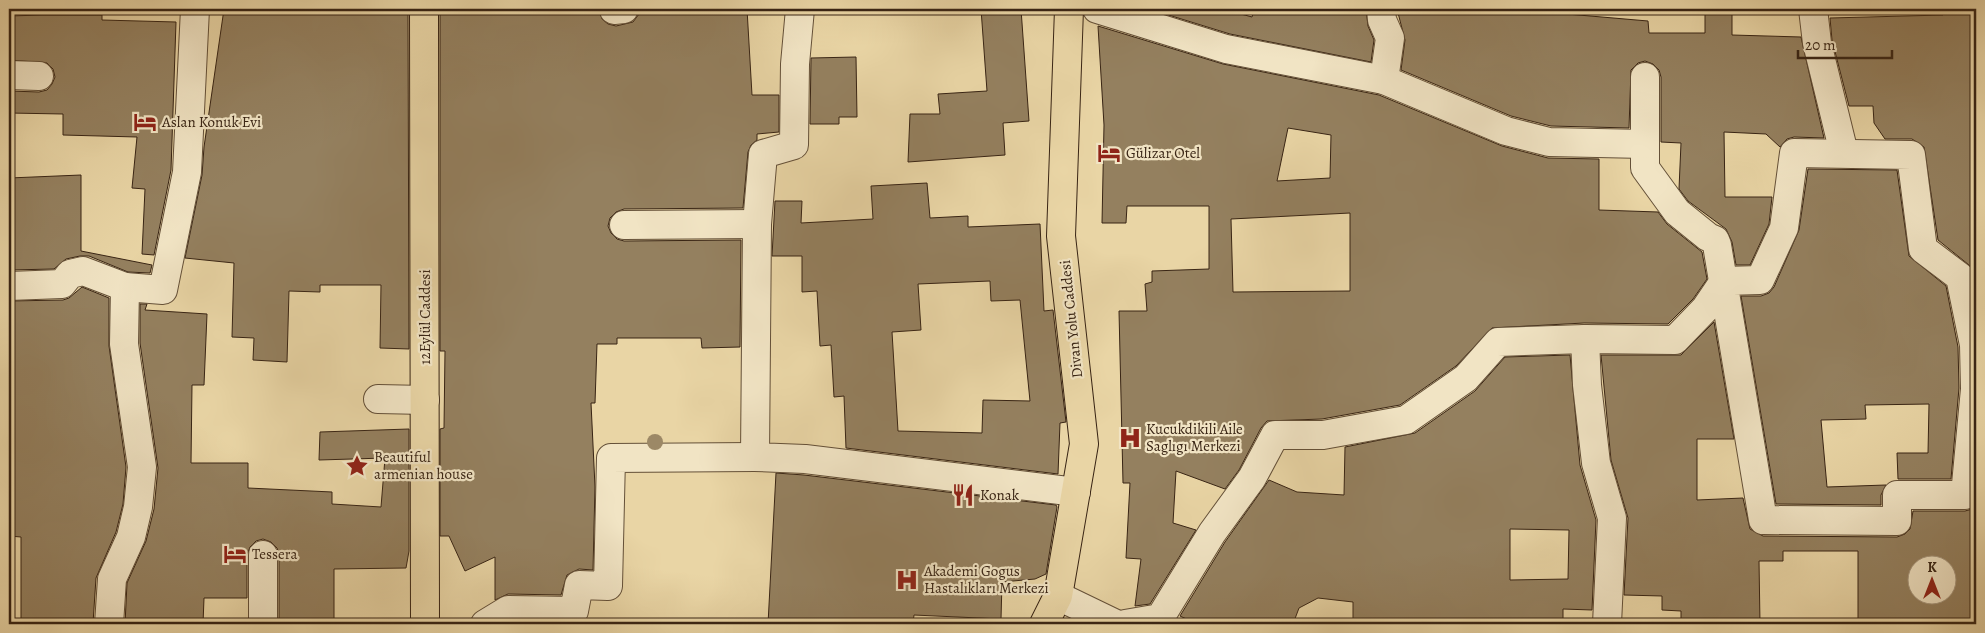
<svg xmlns="http://www.w3.org/2000/svg" width="1985" height="633" viewBox="0 0 1985 633" font-family="Alegreya,serif">
<style>
.building{fill:#94805f;stroke:#382414;fill-rule:evenodd}
.lines{fill:none;stroke-linecap:round;stroke-linejoin:round}
.minor-casing{stroke:#645038;stroke-width:30}
.major-casing{stroke:#382414;stroke-width:30}
.minor{stroke:#f1e4c4;stroke-width:28}
.major{stroke:#e9d5a5;stroke-width:28}
.tree{fill:#9c8866}
.labels{text-anchor:middle;stroke-width:4.5;stroke-linejoin:round;paint-order:stroke}
.poi-label{font-size:15px;fill:#382414;stroke:#f1e4c4;text-anchor:start}
.street-label{font-size:15px;fill:#382414;stroke:#f1e4c4}
</style>
<rect width="100%" height="100%" fill="#e9d5a5"/>
<filter id="stains"><feTurbulence type="fractalNoise" baseFrequency=".004" numOctaves="4"/><feColorMatrix values="0 0 0 0 .2 0 0 0 0 .09 0 0 0 0 .02 0 0 0 .5 -.17"/></filter>
<radialGradient id="worn" r=".72"><stop offset=".6" stop-color="#630" stop-opacity="0"/><stop offset="1" stop-color="#630" stop-opacity=".3"/></radialGradient>
<g class="building">
<polygon points="224,9 408,9 409,349 380,348 381,285 320,285 320,292 289,291 287,362 253,360 254,338 232,337 234,263 185,258 202,175 204,147"/>
<polygon points="440,9 599,9 602,19 608,24 616,26 633,22 639,14 696,9 747,9 752,95 779,95 779,132 757,134 757,140 751,145 748,152 743,208 624,209 616,212 610,218 608,226 611,233 617,239 624,241 741,240 740,347 702,348 701,338 617,338 617,344 597,344 595,403 591,403 595,487 593,570 579,569 567,575 561,595 508,594 495,600 495,557 465,571 449,536 440,536 440,429 444,428 445,351 440,351"/>
<polygon points="981,9 1021,9 1029,121 1003,123 1005,155 908,162 910,114 940,114 938,94 987,91"/>
<polygon points="1149,9 1223,9 1252,17 1254,9 1366,9 1368,26 1374,40 1371,62 1230,34"/>
<polygon points="1397,9 1567,9 1567,14 1648,21 1649,33 1705,33 1705,9 1732,9 1732,35 1801,37 1824,138 1794,137 1787,139 1780,147 1766,134 1724,132 1725,197 1772,197 1769,224 1750,265 1736,265 1732,242 1726,229 1688,201 1679,189 1681,143 1661,142 1661,77 1659,70 1653,64 1645,61 1638,63 1631,70 1629,128 1551,126 1511,116 1401,70 1405,40"/>
<polygon points="1943,9 1976,9 1976,278 1969,265 1938,240 1924,147 1912,139 1885,139 1874,123 1873,106 1849,106 1832,40 1830,18 1943,15"/>
<polygon points="42,15 102,15 102,20 176,22 171,170 154,255 142,254 145,189 132,188 137,137 63,135 63,114 9,113 9,91 39,92 47,90 52,84 55,77 53,69 47,63 9,60 9,16"/>
<path d="M 1098,26 L 1223,64 L 1379,95 L 1502,146 L 1548,158 L 1599,159 L 1599,210 L 1658,212 L 1667,224 L 1702,252 L 1707,279 L 1693,299 L 1668,324 L 1584,323 L 1492,328 L 1456,366 L 1400,405 L 1322,419 L 1267,421 L 1261,428 L 1239,470 L 1225,489 L 1176,471 L 1173,523 L 1196,530 L 1150,604 L 1135,606 L 1141,559 L 1126,558 L 1130,483 L 1123,483 L 1119,311 L 1147,311 L 1145,284 L 1152,282 L 1152,271 L 1209,269 L 1209,206 L 1127,206 L 1126,223 L 1102,223 L 1104,125 ZM 1288,128 L 1331,135 L 1330,178 L 1277,181 ZM 1350,213 L 1350,291 L 1233,292 L 1231,219 Z"/>
<polygon points="856,57 857,117 839,117 839,124 810,124 811,58"/>
<polygon points="1808,169 1897,170 1909,256 1946,286 1958,347 1959,388 1951,479 1898,479 1897,453 1928,453 1929,404 1865,405 1866,419 1821,420 1827,487 1886,485 1881,495 1881,505 1776,504 1741,296 1761,296 1769,293 1774,287 1799,230"/>
<polygon points="81,175 81,251 152,265 150,273 128,272 89,256 80,256 66,259 54,269 9,270 9,178"/>
<path d="M 927,183 L 930,218 L 968,216 L 968,227 L 1040,224 L 1044,311 L 1053,310 L 1066,422 L 1060,423 L 1058,474 L 846,448 L 844,396 L 834,397 L 831,345 L 820,346 L 817,291 L 802,292 L 802,256 L 772,256 L 775,201 L 802,201 L 801,223 L 873,219 L 871,186 ZM 990,281 L 991,301 L 1020,300 L 1030,401 L 983,400 L 982,433 L 898,431 L 892,332 L 921,330 L 918,284 Z"/>
<polygon points="82,287 109,298 109,346 126,467 123,504 116,532 96,578 93,623 21,624 21,537 9,536 9,301 63,300 69,298"/>
<polygon points="140,304 147,304 145,310 207,314 204,385 192,385 191,463 248,463 248,488 332,492 332,504 381,507 385,458 319,460 320,432 409,429 409,551 406,568 334,569 334,624 279,624 279,555 277,548 271,542 263,539 256,541 250,547 247,555 247,598 204,598 203,624 125,624 127,583 146,541 154,509 158,468 140,343"/>
<path d="M 1714,322 L 1734,439 L 1697,439 L 1697,500 L 1743,498 L 1750,529 L 1763,536 L 1897,537 L 1905,534 L 1910,529 L 1913,511 L 1965,511 L 1976,508 L 1976,624 L 1858,624 L 1858,551 L 1783,551 L 1783,561 L 1759,561 L 1760,624 L 1681,624 L 1681,611 L 1662,610 L 1662,596 L 1624,595 L 1628,518 L 1611,460 L 1601,355 L 1681,355 ZM 1918,566 L 1948,566 L 1948,596 L 1918,596 Z"/>
<path d="M 1570,355 L 1580,465 L 1596,520 L 1592,610 L 1563,609 L 1563,624 L 1353,624 L 1353,602 L 1318,598 L 1299,608 L 1293,624 L 1197,624 L 1180,616 L 1225,542 L 1269,480 L 1297,492 L 1344,495 L 1345,447 L 1415,433 L 1475,391 L 1505,357 ZM 1510,529 L 1569,530 L 1568,579 L 1510,580 Z"/>
<polygon points="776,473 804,475 1056,505 1057,507 1046,574 1035,579 1002,582 1001,619 914,615 913,624 768,624"/>
</g>
<g class="lines">
<defs>
<g id="minor">
<polyline points="800,9 795,64 794,145 763,154 757,224 755,457 805,459 1076,492"/>
<polyline points="1097,9 1226,49 1384,80 1506,131 1549,142 1645,144 1645,168 1677,212 1708,237 1715,240 1717,245 1763,520 1897,521 1897,495 1965,495 1975,389 1974,345 1960,277 1923,249 1911,155 1794,153 1784,228 1760,280 1724,281"/>
<polyline points="1381,9 1382,20 1390,38 1384,80"/>
<polyline points="1813,9 1817,43 1844,153"/>
<polyline points="614,10 624,9"/>
<polyline points="9,75 39,76"/>
<polyline points="1645,77 1645,144"/>
<polyline points="624,225 757,224"/>
<polyline points="9,286 62,284 70,274 83,271 125,287"/>
<polyline points="1585,339 1587,385 1596,463 1612,518 1607,624"/>
<polyline points="378,399 425,400"/>
<polyline points="1058,596 1116,624"/>
<polyline points="109,624 112,579 131,537 138,507 142,467 124,344 125,287 163,290 187,172 195,9"/>
<polyline points="263,624 263,555"/>
<polyline points="485,624 508,610 574,611 579,585 608,586 611,458 755,457"/>
<polyline points="1125,624 1160,618 1212,533 1252,478 1275,435 1323,435 1406,420 1466,378 1498,342 1585,339 1675,340 1705,309 1724,281"/>
</g>
<g id="major">
<polyline points="424,9 425,624"/>
<polyline points="1044,624 1058,596 1084,444 1061,236 1069,9"/>
</g>
</defs>
<use href="#minor" class="minor-casing"/>
<use href="#major" class="major-casing"/>
<use href="#minor" class="minor"/>
<use href="#major" class="major"/>
</g>
<circle class="tree" cx="655" cy="442" r="8"/>
<defs>
<symbol id="hotel-bare" viewBox="-9 -9 18 18"><path d="M-6-4.5h1.5V1H6V5H4.5V3h-9V5H-6ZM-4 0a1.8 1.8 0 1 1 3.6 0ZM.5 0V-2.5h3Q6-2.5 6 0Z" fill="#8f2418" stroke="#f1e4c4" stroke-width="2.5" paint-order="stroke"/></symbol>
<symbol id="hospital-bare" viewBox="-9 -9 18 18"><path d="M-5-5h3v3.5h4V-5h3V5h-3V1.5h-4V5h-3Z" fill="#8f2418" stroke="#f1e4c4" stroke-width="2.5" paint-order="stroke"/></symbol>
<symbol id="sight-bare" viewBox="-9 -9 18 18"><path d="M0-6L1.8-2.2L6-1.7L2.9 1.2L3.7 5.4L0 3.3L-3.7 5.4L-2.9 1.2L-6-1.7L-1.8-2.2Z" fill="#8f2418" stroke="#f1e4c4" stroke-width="2.5" paint-order="stroke"/></symbol>
<symbol id="restaurant-bare" viewBox="-9 -9 18 18"><path d="M-5-6h1v4h1v-4h1v4h1v-4h1v5L-1.5 .5V6h-2V.5L-5-1ZM5-6V6H3V1.5H1.5Q1.5-4 5-6Z" fill="#8f2418" stroke="#f1e4c4" stroke-width="2.5" paint-order="stroke"/></symbol>
</defs>
<g fill-rule="evenodd">
<use href="#hotel-bare" x="129" y="106" width="32" height="32"/>
<use href="#hotel-bare" x="1093" y="137" width="32" height="32"/>
<use href="#hospital-bare" x="1114" y="422" width="32" height="32"/>
<use href="#sight-bare" x="341" y="450" width="32" height="32"/>
<use href="#restaurant-bare" x="947" y="479" width="32" height="32"/>
<use href="#hotel-bare" x="219" y="538" width="32" height="32"/>
<use href="#hospital-bare" x="891" y="564" width="32" height="32"/>
</g>
<g class="labels">
<g class="poi-label">
<text x="162" y="127">Aslan Konuk Evi</text>
<text x="1126" y="158">Gülizar Otel</text>
<text x="1146" y="434">Kucukdikili Aile<tspan x="1146" dy="17">Saglıgı Merkezi</tspan></text>
<text x="374" y="462">Beautiful<tspan x="374" dy="17">armenian house</tspan></text>
<text x="980" y="500">Konak</text>
<text x="252" y="559">Tessera</text>
<text x="924" y="576">Akademi Gogus<tspan x="924" dy="17">Hastalıkları Merkezi</tspan></text>
</g>
<g class="street-label">
<text transform="translate(425 317) rotate(-90)" y="5">12Eylül Caddesi</text>
<text transform="translate(1071 319) rotate(-96)" y="5">Divan Yolu Caddesi</text>
</g>
</g>
<rect width="1985" height="633" fill="none" stroke="#e9d5a5" stroke-width="30"/>
<rect x="10" y="10" width="1965" height="613" fill="none" stroke="#382414" stroke-width="2.5"/>
<rect x="15" y="15" width="1955" height="603" fill="none" stroke="#382414"/>
<g transform="translate(1932 580)"><circle r="24" fill="#f1e4c4" stroke="#a7977e"/>
<path d="M0-4L9 19L0 12L-9 19Z" fill="#8f2418"/>
<text y="-8" font-size="14" font-weight="bold" text-anchor="middle" fill="#382414">K</text>
</g>
<path d="M1798 50v8h94v-8" fill="none" stroke="#382414" stroke-width="2.5"/>
<text x="1805" y="50" font-size="15" fill="#382414" stroke="#f1e4c4" stroke-width="4" paint-order="stroke">20 m</text>
<rect width="100%" height="100%" filter="url(#stains)"/>
<rect width="100%" height="100%" fill="url(#worn)"/>
</svg>
